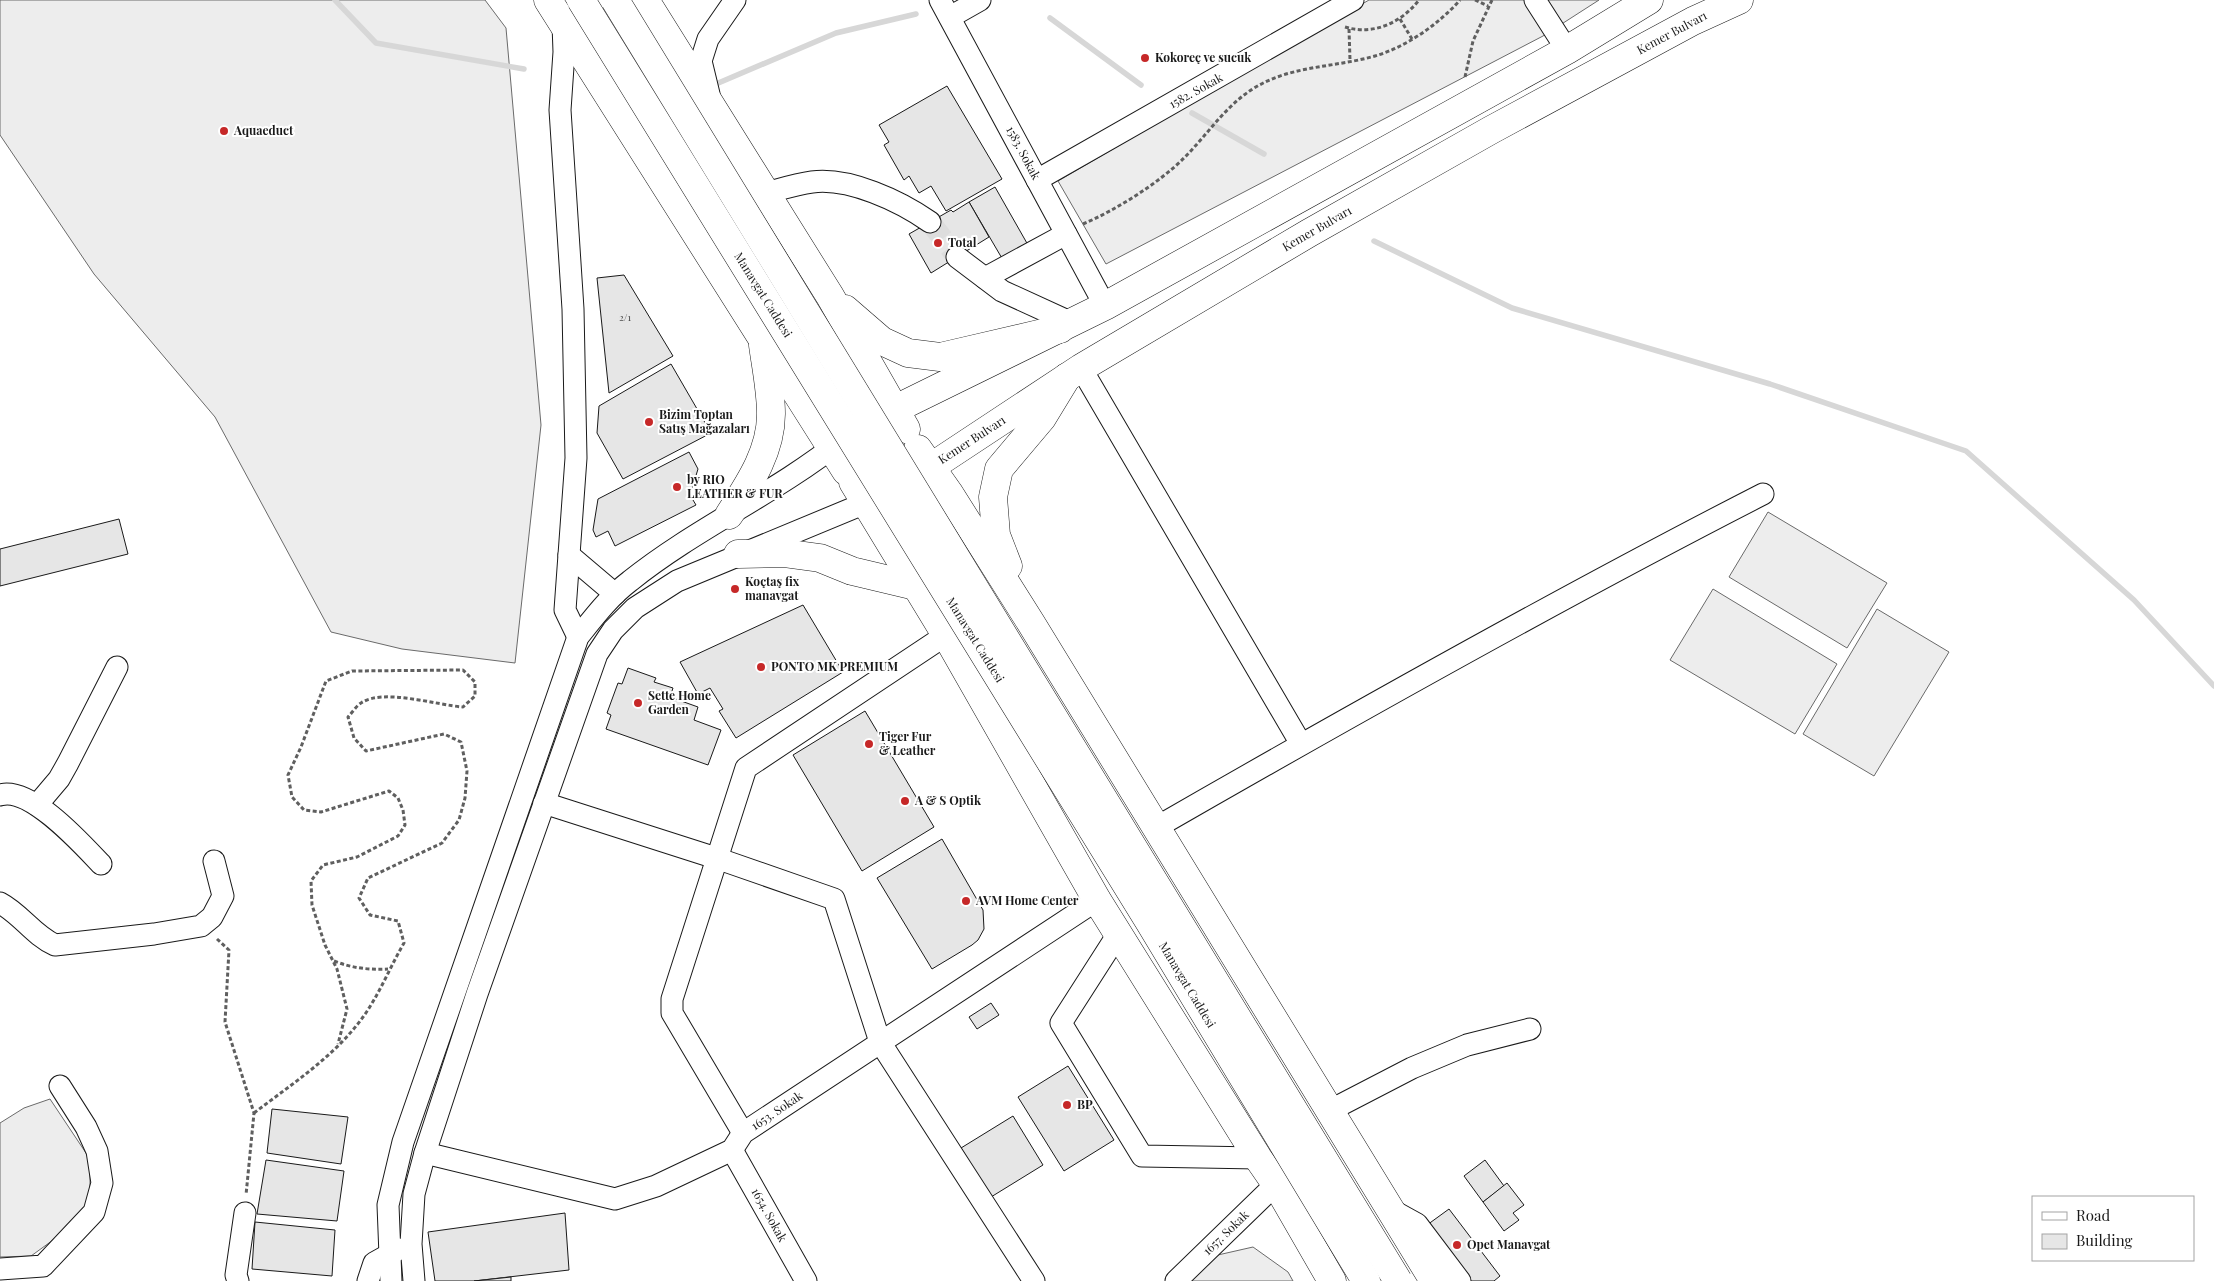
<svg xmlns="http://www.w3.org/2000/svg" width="2214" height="1281" viewBox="0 0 2214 1281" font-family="'Playfair Display',serif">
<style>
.built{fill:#ededed;stroke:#6a6a6a}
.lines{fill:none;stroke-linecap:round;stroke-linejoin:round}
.stream{stroke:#d7d7d7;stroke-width:5.5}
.building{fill:#e6e6e6;stroke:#1a1a1a}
.minor-tunnel{stroke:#ddd;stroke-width:21;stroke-dasharray:21 11;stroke-linecap:butt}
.minor-casing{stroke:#1a1a1a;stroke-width:23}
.major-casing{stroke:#1a1a1a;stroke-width:29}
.highway-casing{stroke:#1a1a1a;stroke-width:29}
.path{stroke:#5f5f5f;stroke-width:3;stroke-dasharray:4 2.5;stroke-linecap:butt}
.minor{stroke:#fff;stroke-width:21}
.major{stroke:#fff;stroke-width:28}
.highway{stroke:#fff;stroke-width:28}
.highway-bridge-casing{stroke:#1a1a1a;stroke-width:29;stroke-linecap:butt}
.highway-bridge{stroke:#fff;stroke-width:28}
.poi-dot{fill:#c62828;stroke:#fff;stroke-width:2}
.labels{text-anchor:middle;stroke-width:4;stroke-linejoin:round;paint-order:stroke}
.number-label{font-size:10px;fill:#4d4d4d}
.street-label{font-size:12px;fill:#1a1a1a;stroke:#fff}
.poi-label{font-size:12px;font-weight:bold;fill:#1a1a1a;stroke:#fff;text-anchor:start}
</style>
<rect width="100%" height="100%" fill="#fff"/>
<g class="built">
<polygon points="0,0 485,0 506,28 541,425 515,663 402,649 331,632 215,417 94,274 0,135"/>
<polygon points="1369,0 1599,0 1543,36 1106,264 1058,181"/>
<polygon points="1768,512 1887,583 1847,648 1729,577"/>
<polygon points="1713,589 1837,664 1795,734 1670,660"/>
<polygon points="1877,609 1949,652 1874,776 1803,734"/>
<polygon points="50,1099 90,1159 90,1202 60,1235 31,1256 0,1257 0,1123 24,1108"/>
<polygon points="1253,1247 1288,1272 1293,1281 1187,1281 1209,1257"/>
</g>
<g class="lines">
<g class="stream">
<polyline points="335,0 376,43 524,69"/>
<polyline points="1050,18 1141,85"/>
<polyline points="716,84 836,33 916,14"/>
<polyline points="1192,113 1264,154"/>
<polyline points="1374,241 1512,308 1770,384 1966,451 2134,600 2214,686"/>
</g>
</g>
<g class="building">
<polygon points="947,86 1002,179 946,211 931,186 919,193 909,176 904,180 884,145 889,142 879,125"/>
<polygon points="995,187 1028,245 1003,260 969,202"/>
<polygon points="969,202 989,237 931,273 909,234 951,210 953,212"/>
<polygon points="624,275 673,356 609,393 597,278"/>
<polygon points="671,364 711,433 623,479 597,433 599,406"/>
<polygon points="689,452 698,469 690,495 696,505 615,546 608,531 596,537 593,530 598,499"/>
<polygon points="119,519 128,554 0,586 0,549"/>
<polygon points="803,605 843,672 736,738 719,711 723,709 710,688 698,694 680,662"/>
<polygon points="628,668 656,678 654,682 673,688 670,697 698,707 694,720 721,730 708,765 606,729 611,715 607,713 618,683 622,684"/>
<polygon points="865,711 934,827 862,871 793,755"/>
<polygon points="942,839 983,910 984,929 978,940 972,945 932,969 877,878"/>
<polygon points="991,1003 999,1015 977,1029 969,1017"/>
<polygon points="1068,1066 1114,1140 1064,1171 1018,1097"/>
<polygon points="272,1109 348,1117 341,1164 267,1153"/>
<polygon points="1013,1116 1043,1165 991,1197 961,1148"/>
<polygon points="266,1160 344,1171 337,1221 257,1214"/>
<polygon points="1485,1160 1504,1186 1483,1202 1464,1176"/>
<polygon points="1507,1183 1524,1205 1513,1213 1519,1220 1504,1231 1483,1202"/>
<polygon points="1449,1209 1500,1276 1494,1281 1469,1281 1427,1225"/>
<polygon points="565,1213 569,1270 474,1281 435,1281 428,1232"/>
<polygon points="255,1222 335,1230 332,1276 252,1269"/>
<polygon points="511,1277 511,1281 474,1281"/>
</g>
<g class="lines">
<polyline class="minor-tunnel" points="930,222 957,257"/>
<defs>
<g id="minor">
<polyline points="940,0 1105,306"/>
<polyline points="1535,0 1567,50"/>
<polyline points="950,17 980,0"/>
<polyline points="563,24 564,52 560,110 573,309 576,458 565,610 578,637"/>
<polyline points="709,94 701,61 708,39 735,0"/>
<polyline points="1037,180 1353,0"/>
<path d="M 766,193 C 781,189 797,184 812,182 C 849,177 900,201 930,222"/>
<polyline points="957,257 1002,291 1072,323"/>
<polyline points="985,278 1066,234"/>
<polyline points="1081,368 1301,744"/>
<polyline points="569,555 615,594"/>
<path d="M 0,795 C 30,786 81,843 101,864"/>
<polyline points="544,803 719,859 834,899 880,1042 1034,1281"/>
<polyline points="37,805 59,779 68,763 117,667"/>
<path d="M 1157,827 C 1357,712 1558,599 1763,494"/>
<path d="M 0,903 C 21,914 33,935 55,945 L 154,934 L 201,926 L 212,917 L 223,896 L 214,861"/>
<polyline points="1118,934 1061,1023 1142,1156 1258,1158"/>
<polyline points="1329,1111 1412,1068 1467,1045 1530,1029"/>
<polyline points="743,1133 672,1013 672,999 746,768 946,635"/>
<polyline points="732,1150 806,1281"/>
<polyline points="425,1153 615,1199 656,1186 732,1150 743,1133 1097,900"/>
<polyline points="1388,1208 1417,1224 1460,1281"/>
<polyline points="0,1269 43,1266 94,1212 102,1183 97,1151 86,1127 60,1086"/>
<polyline points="238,1281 236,1275 245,1213"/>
<polyline points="368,1281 374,1263 399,1249"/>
<path d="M 391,1281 L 388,1205 L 403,1142 L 578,637 C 594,617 609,597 630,581 C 696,528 776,493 842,440"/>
<polyline points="414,1281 411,1244 414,1194 425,1153 477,994 597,654 613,630 635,608 677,581 880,497"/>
<polyline points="1176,1281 1276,1184"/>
</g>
<g id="major">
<polyline points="873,420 1105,306 1567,50 1649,0"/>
<polyline points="910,481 1081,368 1309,233 1491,130 1693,21 1739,0"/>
</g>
<g id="highway">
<polyline points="548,0 846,471"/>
<polyline points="645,0 830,296 906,429"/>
<polyline points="845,309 882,341 908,353 940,357 1060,329"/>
<polyline points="918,449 949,493 1031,623 1434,1281"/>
<polyline points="853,482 946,635 1097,900 1258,1158 1276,1184 1332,1281"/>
<path d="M 729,515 C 749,484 771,452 771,414 C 771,391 766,367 763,345"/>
<polyline points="738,554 783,553 820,558 852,571 915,586"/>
<polyline points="1008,566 996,535 993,497 999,469 1042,418 1067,377"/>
</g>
</defs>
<use href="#minor" class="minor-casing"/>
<use href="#major" class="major-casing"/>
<use href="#highway" class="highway-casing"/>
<g class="path">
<polyline points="1475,0 1488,6"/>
<polyline points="1400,19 1412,39"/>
<path d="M 1345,27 C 1374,36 1402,22 1419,0"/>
<polyline points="1349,29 1350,60"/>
<polyline points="1465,77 1473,41 1492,0"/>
<path d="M 1083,224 C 1116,210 1159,183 1184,158 C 1207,135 1224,108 1251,90 C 1289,65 1333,68 1375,56 C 1406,47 1439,24 1460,0"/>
<polyline points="217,939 229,950 225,1022 254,1113 246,1195"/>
<path d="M 334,961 C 352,968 368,970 388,969"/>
<path d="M 254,1113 C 292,1084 335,1056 363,1017 C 379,995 390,967 404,943 L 398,921 L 370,915 L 359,898 L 368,878 L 442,843 L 459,820 L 465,798 L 467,771 L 461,742 L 444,734 L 366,751 L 354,738 L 348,717 C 352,713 356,706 361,703 C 383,688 436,705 463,707 L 475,696 L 475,682 L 463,670 L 352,671 L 326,681 L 301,747 L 288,775 L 292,797 L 304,810 L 321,812 L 389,791 L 398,798 L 403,810 L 405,825 L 398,836 L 357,857 L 323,865 L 311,881 L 312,905 L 325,945 L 337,969 L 347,1009 L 338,1044"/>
</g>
<use href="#minor" class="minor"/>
<use href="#major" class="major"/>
<use href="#highway" class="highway"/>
<defs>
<g id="highway-bridge">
<polyline points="581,0 1150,923 1366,1281"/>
<polyline points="615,0 1398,1281"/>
</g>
</defs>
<use href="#highway-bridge" class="highway-bridge-casing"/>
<use href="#highway-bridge" class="highway-bridge"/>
</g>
<g class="poi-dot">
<circle cx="1145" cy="58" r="5"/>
<circle cx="224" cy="131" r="5"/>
<circle cx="938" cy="243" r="5"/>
<circle cx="649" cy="422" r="5"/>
<circle cx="677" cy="487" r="5"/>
<circle cx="735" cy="589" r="5"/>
<circle cx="761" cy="667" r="5"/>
<circle cx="638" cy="703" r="5"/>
<circle cx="869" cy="744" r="5"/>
<circle cx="905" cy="801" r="5"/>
<circle cx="966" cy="901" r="5"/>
<circle cx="1067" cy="1105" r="5"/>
<circle cx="1457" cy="1245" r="5"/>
</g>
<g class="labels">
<g class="number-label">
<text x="625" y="321">2/1</text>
</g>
<g class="street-label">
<text transform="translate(1672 33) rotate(-28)" y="4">Kemer Bulvarı</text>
<text transform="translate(1196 91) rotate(-29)" y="4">1582. Sokak</text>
<text transform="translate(1023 153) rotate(62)" y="4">1583. Sokak</text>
<text transform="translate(1317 229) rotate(-30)" y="4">Kemer Bulvarı</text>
<text transform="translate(763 295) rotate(58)" y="4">Manavgat Caddesi</text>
<text transform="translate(972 440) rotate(-33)" y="4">Kemer Bulvarı</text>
<text transform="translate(975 640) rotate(58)" y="4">Manavgat Caddesi</text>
<text transform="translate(1187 985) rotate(59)" y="4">Manavgat Caddesi</text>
<text transform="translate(777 1111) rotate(-34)" y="4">1653. Sokak</text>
<text transform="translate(769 1215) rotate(61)" y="4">1654. Sokak</text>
<text transform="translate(1226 1233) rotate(-44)" y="4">1657. Sokak</text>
</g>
<g class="poi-label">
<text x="1155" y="62">Kokoreç ve sucuk</text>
<text x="234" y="135">Aquaeduct</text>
<text x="948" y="247">Total</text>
<text x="659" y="419">Bizim Toptan<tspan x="659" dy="14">Satış Mağazaları</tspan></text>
<text x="687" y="484">by RIO<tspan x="687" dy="14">LEATHER &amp; FUR</tspan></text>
<text x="745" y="586">Koçtaş fix<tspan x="745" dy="14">manavgat</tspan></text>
<text x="771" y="671">PONTO MK PREMIUM</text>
<text x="648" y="700">Sette Home<tspan x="648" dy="14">Garden</tspan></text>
<text x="879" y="741">Tiger Fur<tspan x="879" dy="14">&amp; Leather</tspan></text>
<text x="915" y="805">A &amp; S Optik</text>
<text x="976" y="905">AVM Home Center</text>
<text x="1077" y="1109">BP</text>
<text x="1467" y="1249">Opet Manavgat</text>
</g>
</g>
<rect x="2032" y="1196" width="162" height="65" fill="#ffffff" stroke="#a3a3a3"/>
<rect x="2042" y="1212" width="25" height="8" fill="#ffffff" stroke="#a3a3a3"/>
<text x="2076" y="1221" font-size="15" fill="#1a1a1a">Road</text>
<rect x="2042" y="1234" width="25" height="15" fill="#e6e6e6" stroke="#a3a3a3"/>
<text x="2076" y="1246" font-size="15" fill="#1a1a1a">Building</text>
</svg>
